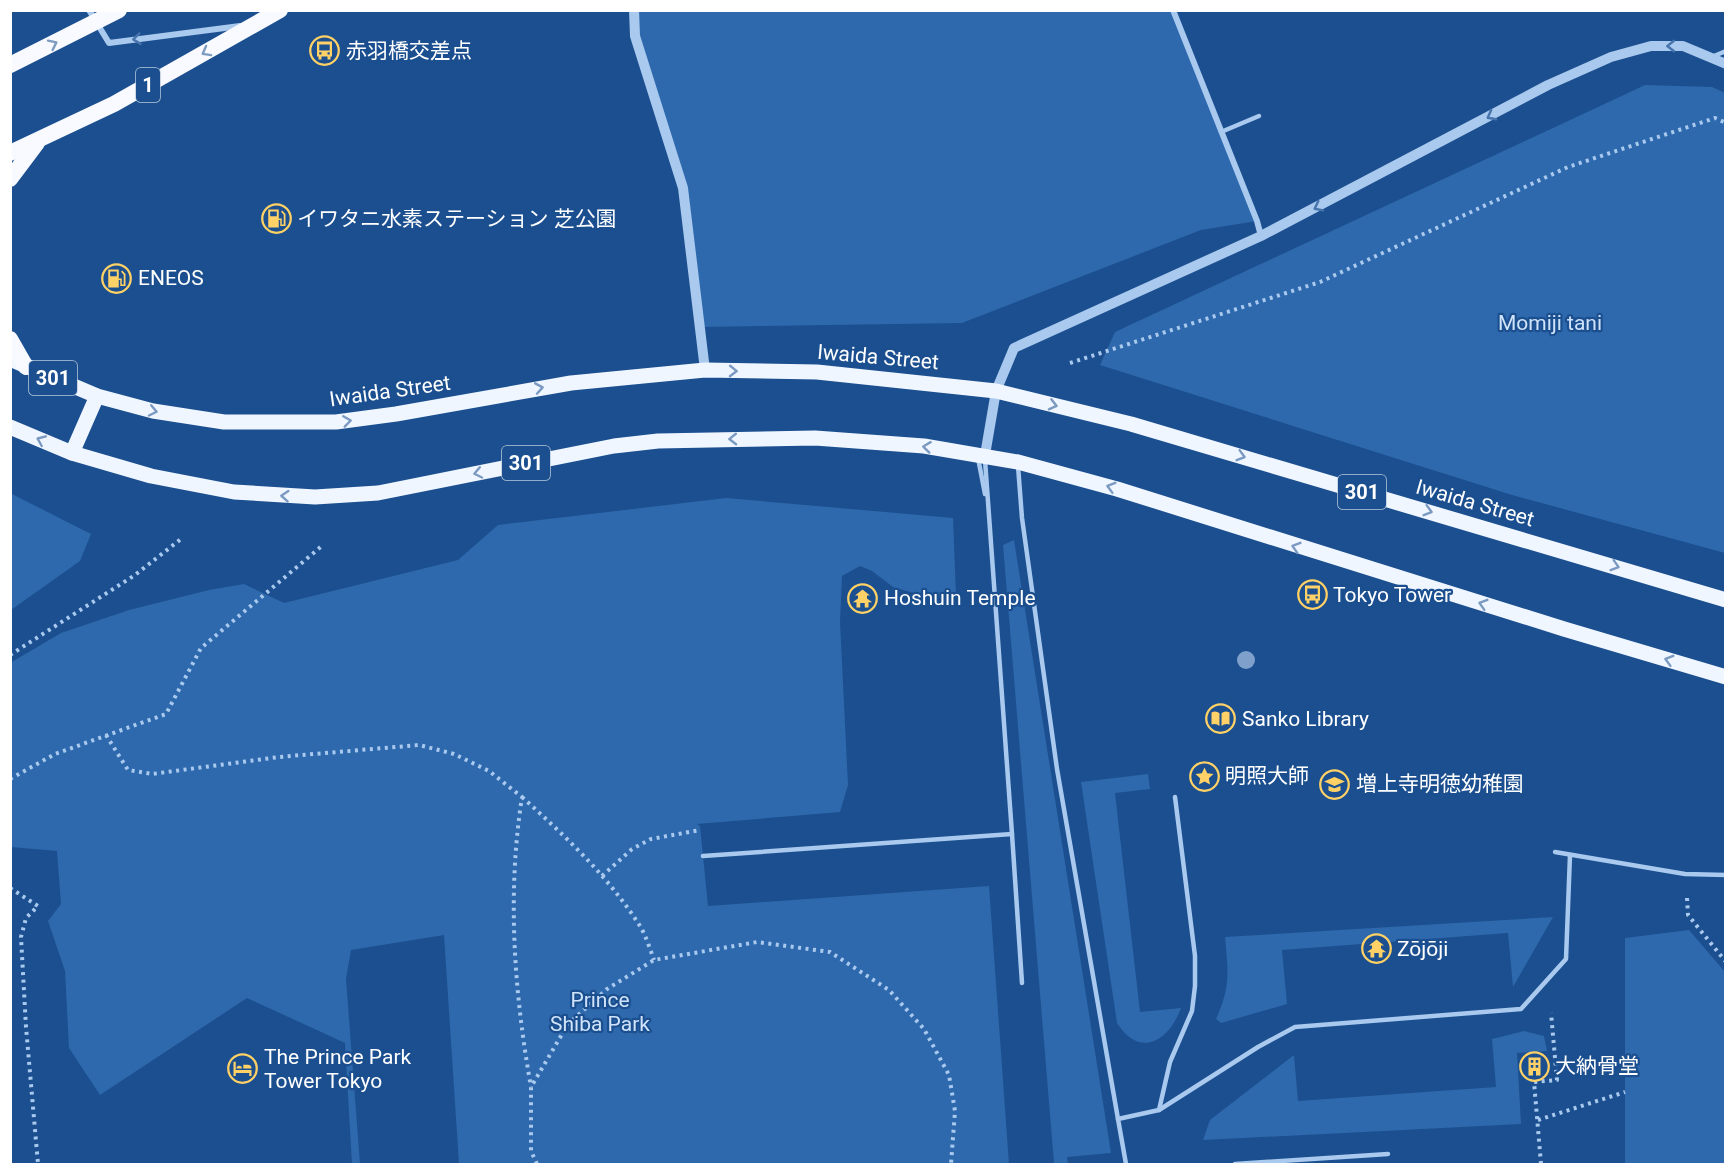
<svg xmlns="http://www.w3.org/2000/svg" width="1736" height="1175" viewBox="0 0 1736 1175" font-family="Roboto,'Noto Sans JP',sans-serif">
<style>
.green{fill:#2e69ad}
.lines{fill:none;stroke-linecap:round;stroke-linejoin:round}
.path{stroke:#a9c9ee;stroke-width:4;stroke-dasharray:3 4.5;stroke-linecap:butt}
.service{stroke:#a9c9ee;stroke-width:4.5}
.minor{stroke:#a9c9ee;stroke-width:6}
.tertiary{stroke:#a9c9ee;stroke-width:10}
.primary{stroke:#f0f6ff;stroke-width:15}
.trunk{stroke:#f8faff;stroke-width:16}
.tree{fill:#7ea0ca}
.oneway{stroke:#4674ac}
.oneway2{stroke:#7e9cc1}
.oneway3{stroke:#7b9ac1}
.labels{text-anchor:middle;stroke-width:4.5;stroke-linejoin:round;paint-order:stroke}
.shield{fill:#1b4f8f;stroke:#bbcadd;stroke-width:1.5}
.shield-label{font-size:20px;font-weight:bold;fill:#fff}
.poi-label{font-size:21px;fill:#fff;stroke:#1b4f8f;text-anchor:start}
.park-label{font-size:21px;fill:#cfe3fa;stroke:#1b4f8f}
.street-label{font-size:21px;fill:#fff;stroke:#1b4f8f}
</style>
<rect width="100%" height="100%" fill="#1b4f8f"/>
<g class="green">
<polygon points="634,11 1173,11 1257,221 1201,230 962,323 700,327 683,188 635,36"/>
<polygon points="1645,85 1712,87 1725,93 1725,553 1512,495 1100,365 1115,332"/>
<polygon points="10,493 91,534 80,561 11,610"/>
<polygon points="726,498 953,518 956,595 935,599 893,587 872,571 860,566 842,576 840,622 848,785 840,812 697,824 700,826 708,906 989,886 1009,1164 459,1164 444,935 351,950 346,979 360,1164 352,1164 345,1043 247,998 100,1095 69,1048 65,971 48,921 61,904 57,851 11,847 10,663 61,633 129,610 209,590 244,584 284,603 458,560 498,525"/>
<polygon points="1014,540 1111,1153 1067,1157 1068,1164 1054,1163 1003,545"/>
<path d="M 1148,774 L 1150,789 L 1115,793 L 1140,1012 L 1181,1008 C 1169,1041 1140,1059 1117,1023 L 1081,782 Z"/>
<path d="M 1553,917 L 1513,987 L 1508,933 L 1282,950 L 1287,1004 L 1221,1023 L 1216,1019 C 1231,985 1228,973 1225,937 Z"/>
<polygon points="1689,930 1725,972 1725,1164 1625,1164 1625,938"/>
<polygon points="1524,1031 1544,1036 1547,1051 1517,1053 1521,1124 1203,1140 1210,1120 1294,1055 1298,1101 1496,1087 1492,1039"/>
</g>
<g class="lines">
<g class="path">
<polyline points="1070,363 1320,282 1568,167 1715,118 1726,123"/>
<polyline points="10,655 135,575 181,539"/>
<path d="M 106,735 L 128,770 L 152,774 L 279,757 L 419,745 L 454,754 L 489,771 L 522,797 C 507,893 514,992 531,1087"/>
<polyline points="10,779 55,754 166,714 201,648 323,545"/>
<path d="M 522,797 C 565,836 608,876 640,926 C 646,936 650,949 654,960"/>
<polyline points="602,876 632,849 651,839 700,830"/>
<polyline points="10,888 38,906 26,918 21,937 26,1027 38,1164"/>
<polyline points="1687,898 1688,915 1726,962"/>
<polyline points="1538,1120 1625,1092"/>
<polyline points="537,1164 531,1151 531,1087 568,1024 607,989 654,960 757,942 830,952 889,990 924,1029 949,1075 955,1111 951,1164"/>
<polyline points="1541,1164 1534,1082 1557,1080 1551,1013"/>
</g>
<g class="service">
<polyline points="1714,56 1726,51"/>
<polyline points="1221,132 1259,116"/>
<polyline points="978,458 985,494"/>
<polyline points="1018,466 1022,518 1057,769 1118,1119"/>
<polyline points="1012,834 1022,983"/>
<polyline points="1555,852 1685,874 1726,875"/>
<polyline points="703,856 1012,834 985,460"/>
<polyline points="1159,1110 1170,1062 1192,1011 1195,986 1195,956 1175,797"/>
<polyline points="1126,1164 1118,1119 1159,1110 1258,1047 1295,1027 1521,1009 1566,959 1570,855"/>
<polyline points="1235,1164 1388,1154"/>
</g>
<g class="minor">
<polyline points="89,10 109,43 240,26"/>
<polyline points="1173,10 1257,221 1261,236"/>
</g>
<g class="tertiary">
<polyline points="634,10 635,36 683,188 705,370"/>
<polyline points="985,455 996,391 1014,348 1261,236 1548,85 1611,57 1651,46 1683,46 1726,64"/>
</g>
<g class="primary">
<polyline points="10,359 97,396 153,411 224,422 336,422 396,414 571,383 705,370 817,372 996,391 1131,424 1726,600"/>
<polyline points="10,427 72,453 151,476 234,492 315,497 378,493 614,446 658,441 815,438 924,446 1018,462 1117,489 1564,629 1726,677"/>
<polyline points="72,453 97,396"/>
</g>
<g class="trunk">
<polyline points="10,65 119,10"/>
<polyline points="10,153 114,104 280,10"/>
<polyline points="10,179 37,143"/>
<polyline points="10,339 26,367"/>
</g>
</g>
<circle class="tree" cx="1246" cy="660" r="9"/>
<defs><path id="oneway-chevron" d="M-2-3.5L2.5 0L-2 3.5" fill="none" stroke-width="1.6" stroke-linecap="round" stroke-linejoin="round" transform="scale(1.5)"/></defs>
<g class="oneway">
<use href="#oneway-chevron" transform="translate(137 39) rotate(173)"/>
<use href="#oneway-chevron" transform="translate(1671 46) rotate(179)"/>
<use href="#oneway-chevron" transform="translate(1491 116) rotate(152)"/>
<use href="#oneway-chevron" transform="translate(1318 207) rotate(153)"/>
</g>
<g class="oneway2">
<use href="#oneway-chevron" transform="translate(53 44) rotate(-26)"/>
<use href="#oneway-chevron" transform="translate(206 52) rotate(151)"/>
</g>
<g class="oneway3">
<use href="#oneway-chevron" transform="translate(733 371) rotate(1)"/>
<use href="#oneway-chevron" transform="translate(539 388) rotate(-10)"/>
<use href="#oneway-chevron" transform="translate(1053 405) rotate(14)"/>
<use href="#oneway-chevron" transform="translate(153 411) rotate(12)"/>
<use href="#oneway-chevron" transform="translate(347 421) rotate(-8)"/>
<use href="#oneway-chevron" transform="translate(733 439) rotate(179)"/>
<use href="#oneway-chevron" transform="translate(41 440) rotate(-157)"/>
<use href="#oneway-chevron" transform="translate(927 447) rotate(-173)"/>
<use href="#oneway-chevron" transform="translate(1241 456) rotate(16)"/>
<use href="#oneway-chevron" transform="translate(478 473) rotate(168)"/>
<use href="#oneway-chevron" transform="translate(1111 487) rotate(-164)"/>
<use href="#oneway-chevron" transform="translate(285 496) rotate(-176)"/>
<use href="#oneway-chevron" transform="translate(1428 511) rotate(16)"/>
<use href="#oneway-chevron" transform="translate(1296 547) rotate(-163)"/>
<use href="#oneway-chevron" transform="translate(1615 566) rotate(17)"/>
<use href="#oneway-chevron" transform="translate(1483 604) rotate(-163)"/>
<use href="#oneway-chevron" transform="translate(1669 660) rotate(-164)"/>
</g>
<defs>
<symbol id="bus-ring" viewBox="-11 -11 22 22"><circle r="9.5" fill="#1b4f8f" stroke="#ffd166" stroke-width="1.5"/><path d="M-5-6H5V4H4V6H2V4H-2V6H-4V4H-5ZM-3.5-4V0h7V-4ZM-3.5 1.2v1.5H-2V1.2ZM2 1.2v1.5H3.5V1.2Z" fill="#ffd166"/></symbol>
<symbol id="fuel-ring" viewBox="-11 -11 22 22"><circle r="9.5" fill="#1b4f8f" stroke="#ffd166" stroke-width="1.5"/><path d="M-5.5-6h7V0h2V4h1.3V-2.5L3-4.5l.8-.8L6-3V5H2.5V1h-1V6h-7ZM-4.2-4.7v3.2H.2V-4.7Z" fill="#ffd166"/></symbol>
<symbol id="temple-ring" viewBox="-11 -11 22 22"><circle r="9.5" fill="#1b4f8f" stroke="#ffd166" stroke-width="1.5"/><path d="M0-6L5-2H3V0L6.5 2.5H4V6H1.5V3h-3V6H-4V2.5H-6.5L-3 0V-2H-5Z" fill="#ffd166"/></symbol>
<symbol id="library-ring" viewBox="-11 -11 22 22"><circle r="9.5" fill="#1b4f8f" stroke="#ffd166" stroke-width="1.5"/><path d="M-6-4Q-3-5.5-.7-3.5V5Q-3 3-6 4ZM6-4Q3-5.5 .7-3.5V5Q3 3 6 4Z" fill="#ffd166"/></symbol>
<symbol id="sight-ring" viewBox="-11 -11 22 22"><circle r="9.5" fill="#1b4f8f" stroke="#ffd166" stroke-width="1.5"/><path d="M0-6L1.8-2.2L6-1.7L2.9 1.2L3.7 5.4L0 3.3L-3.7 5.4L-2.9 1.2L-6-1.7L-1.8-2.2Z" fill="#ffd166"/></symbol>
<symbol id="school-ring" viewBox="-11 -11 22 22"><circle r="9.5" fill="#1b4f8f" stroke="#ffd166" stroke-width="1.5"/><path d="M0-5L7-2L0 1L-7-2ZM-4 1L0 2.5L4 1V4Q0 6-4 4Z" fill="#ffd166"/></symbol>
<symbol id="building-ring" viewBox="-11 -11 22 22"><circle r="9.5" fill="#1b4f8f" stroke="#ffd166" stroke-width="1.5"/><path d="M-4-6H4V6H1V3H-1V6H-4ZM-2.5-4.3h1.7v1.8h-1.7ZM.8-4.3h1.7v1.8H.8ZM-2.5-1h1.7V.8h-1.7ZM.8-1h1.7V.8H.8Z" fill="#ffd166"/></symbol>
<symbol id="hotel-ring" viewBox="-11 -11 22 22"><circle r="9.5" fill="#1b4f8f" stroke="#ffd166" stroke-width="1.5"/><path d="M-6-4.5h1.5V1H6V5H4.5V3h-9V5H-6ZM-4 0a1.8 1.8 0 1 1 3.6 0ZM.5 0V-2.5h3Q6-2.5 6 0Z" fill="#ffd166"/></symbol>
</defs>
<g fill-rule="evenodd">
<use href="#bus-ring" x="308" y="34" width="33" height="33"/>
<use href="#fuel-ring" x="260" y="202" width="33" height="33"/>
<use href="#fuel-ring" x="100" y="262" width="33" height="33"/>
<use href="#bus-ring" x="1296" y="578" width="33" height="33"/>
<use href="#temple-ring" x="846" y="582" width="33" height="33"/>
<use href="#library-ring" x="1204" y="702" width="33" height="33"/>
<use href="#sight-ring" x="1188" y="760" width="33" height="33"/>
<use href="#school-ring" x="1318" y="768" width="33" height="33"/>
<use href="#temple-ring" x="1360" y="932" width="33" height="33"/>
<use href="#building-ring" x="1518" y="1050" width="33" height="33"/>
<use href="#hotel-ring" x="226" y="1052" width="33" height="33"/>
</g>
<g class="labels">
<g class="shield">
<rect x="136" y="68" width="24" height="34" rx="4.5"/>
<rect x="29" y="361" width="48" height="34" rx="4.5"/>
<rect x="502" y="446" width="48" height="34" rx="4.5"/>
<rect x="1338" y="475" width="48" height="34" rx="4.5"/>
</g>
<g class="shield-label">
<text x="148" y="92">1</text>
<text x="53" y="385">301</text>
<text x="526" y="470">301</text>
<text x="1362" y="499">301</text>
</g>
<g class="poi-label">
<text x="346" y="58">赤羽橋交差点</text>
<text x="297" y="226">イワタニ水素ステーション 芝公園</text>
<text x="138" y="285">ENEOS</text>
<text x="1333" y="602">Tokyo Tower</text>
<text x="884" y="605">Hoshuin Temple</text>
<text x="1242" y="726">Sanko Library</text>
<text x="1225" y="783">明照大師</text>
<text x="1356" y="791">増上寺明徳幼稚園</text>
<text x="1397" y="956">Zōjōji</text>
<text x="264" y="1064">The Prince Park<tspan x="264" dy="24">Tower Tokyo</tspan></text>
<text x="1555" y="1073">大納骨堂</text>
</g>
<g class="park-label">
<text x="1550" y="330">Momiji tani</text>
<text x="600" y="1007">Prince<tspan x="600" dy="24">Shiba Park</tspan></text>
</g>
<g class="street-label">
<text transform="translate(878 357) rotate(5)" y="7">Iwaida Street</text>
<text transform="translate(390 391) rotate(-8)" y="7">Iwaida Street</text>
<text transform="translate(1475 503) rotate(16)" y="7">Iwaida Street</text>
</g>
</g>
<rect width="1736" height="1175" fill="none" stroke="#ffffff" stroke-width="24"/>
</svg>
